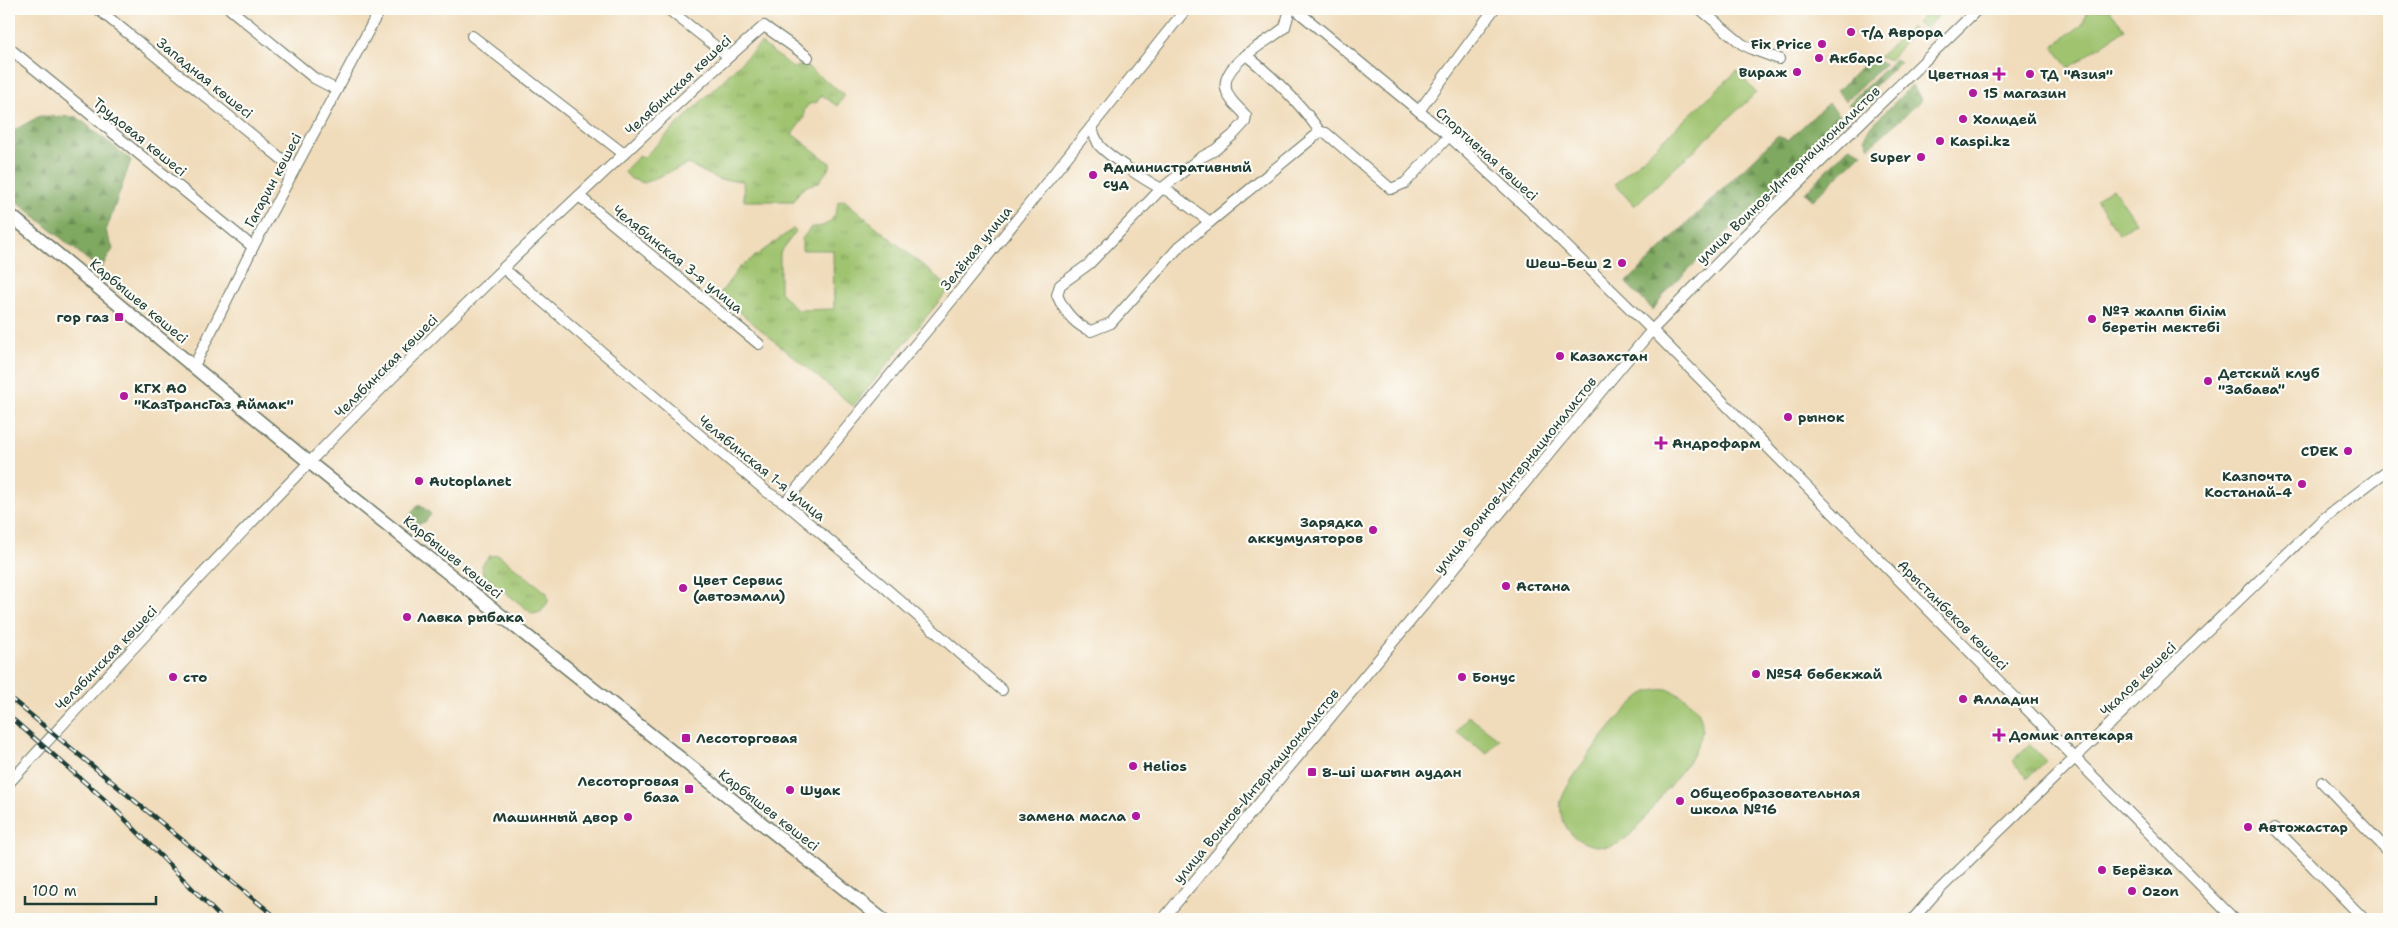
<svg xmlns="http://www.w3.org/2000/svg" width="2398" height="928" viewBox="0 0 2398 928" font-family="'Shantell Sans',sans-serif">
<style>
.grass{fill:url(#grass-tufts);stroke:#5f8051}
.forest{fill:url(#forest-firs);stroke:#4f734a}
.park{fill:#9fc36e;stroke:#5f8051}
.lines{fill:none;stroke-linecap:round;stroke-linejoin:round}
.minor-casing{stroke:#687463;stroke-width:12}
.major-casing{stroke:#687463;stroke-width:15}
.minor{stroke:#fff;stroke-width:10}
.major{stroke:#fff;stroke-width:12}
.rail-casing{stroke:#1f3d34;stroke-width:4.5}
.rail{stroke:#fdfcf7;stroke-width:2.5;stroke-dasharray:8;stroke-linecap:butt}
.poi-dot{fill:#b5179e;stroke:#fdfcf7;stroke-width:2}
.labels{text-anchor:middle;stroke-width:4.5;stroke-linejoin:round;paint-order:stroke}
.poi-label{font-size:14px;font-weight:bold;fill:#1f3d34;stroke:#fdfcf7;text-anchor:start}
.street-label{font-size:14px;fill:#1f3d34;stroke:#fdfcf7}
</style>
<defs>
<pattern id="grass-tufts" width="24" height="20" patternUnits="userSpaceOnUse" patternTransform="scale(1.25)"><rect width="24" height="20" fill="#9fc36e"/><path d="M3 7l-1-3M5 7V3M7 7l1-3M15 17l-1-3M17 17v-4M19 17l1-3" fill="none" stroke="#81a05b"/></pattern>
<pattern id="forest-firs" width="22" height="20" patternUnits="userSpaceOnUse" patternTransform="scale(1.25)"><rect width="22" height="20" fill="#7fa961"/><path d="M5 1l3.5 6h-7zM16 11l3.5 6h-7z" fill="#678b51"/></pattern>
</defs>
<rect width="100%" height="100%" fill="#fdfcf7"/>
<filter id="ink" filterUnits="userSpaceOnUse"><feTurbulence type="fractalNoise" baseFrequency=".02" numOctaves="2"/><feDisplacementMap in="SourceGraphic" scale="10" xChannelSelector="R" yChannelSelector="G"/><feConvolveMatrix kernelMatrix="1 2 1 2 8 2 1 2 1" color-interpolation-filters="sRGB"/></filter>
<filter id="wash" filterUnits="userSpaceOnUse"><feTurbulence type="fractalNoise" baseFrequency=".0096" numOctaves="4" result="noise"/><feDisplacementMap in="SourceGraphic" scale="20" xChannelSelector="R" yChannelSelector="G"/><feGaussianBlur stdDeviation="1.12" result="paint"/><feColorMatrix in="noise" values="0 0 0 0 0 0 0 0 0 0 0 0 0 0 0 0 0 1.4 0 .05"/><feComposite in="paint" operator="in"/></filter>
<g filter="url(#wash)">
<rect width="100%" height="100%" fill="#f0dbba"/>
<g class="grass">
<polygon points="1932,9 1945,9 1927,27 1921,27 1917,23"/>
<polygon points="1912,27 1915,30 1889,60 1879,57"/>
<path d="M 761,43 L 793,68 L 803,64 L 845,95 L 837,106 L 822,95 L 816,103 L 809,104 L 804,110 L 804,118 L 792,134 L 830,163 L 830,167 L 818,183 C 806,185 799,189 794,201 L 744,201 L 743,181 L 720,180 L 688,164 L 644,183 L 631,179 L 624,171 L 640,155 L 643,158 Z"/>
<path d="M 844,200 L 950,288 L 853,406 L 719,295 L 739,268 L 793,229 L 796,231 L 780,253 L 780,292 L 797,310 L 834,309 L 833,250 L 802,250 L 802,239 L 811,227 C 828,228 836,219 838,202 Z"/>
<polygon points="499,555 547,593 548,602 541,612 533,614 483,575 482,565 489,556"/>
<polygon points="2029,744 2046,761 2028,778 2012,761"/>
</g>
<g class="forest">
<polygon points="1870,58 1885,64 1846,101 1837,91"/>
<polygon points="1895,59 1900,62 1852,108 1848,104"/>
<polygon points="1912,85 1922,100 1869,147 1865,138 1869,128"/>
<polygon points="1828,103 1845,120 1667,290 1653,310 1626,283 1777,136 1788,140"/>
<polygon points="40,116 77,117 131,160 106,231 113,249 100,270 9,195 9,133"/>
<polygon points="1849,147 1862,153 1813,200 1805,193"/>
<polygon points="419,504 431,514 425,522 412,525 406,520"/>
</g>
<g class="park">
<polygon points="2090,9 2109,9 2125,29 2069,68 2053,46 2083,24 2086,12"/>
<polygon points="1737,71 1756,93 1634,206 1615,184"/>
<polygon points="2113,188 2136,222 2119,234 2096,199"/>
<path d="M 1667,689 C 1733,716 1691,759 1662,795 C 1649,812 1637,832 1619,843 C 1607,850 1590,846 1579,840 C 1567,834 1558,814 1561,801 C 1566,780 1625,705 1644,694 C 1650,690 1660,690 1667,689 Z"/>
<polygon points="1468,716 1499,739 1487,754 1457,732"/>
</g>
</g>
<g filter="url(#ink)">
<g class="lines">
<defs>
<g id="minor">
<polyline points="98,9 294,169"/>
<polyline points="230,9 314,78 337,90"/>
<polyline points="668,9 728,56"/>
<polyline points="1295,9 1449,136 1545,225 1652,330 2234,919"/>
<polyline points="1700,9 1742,44 1752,49 1779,59"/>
<polyline points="472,36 624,154"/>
<polyline points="9,48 253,247"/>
<path d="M 1246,55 C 1274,78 1300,102 1320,132"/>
<polyline points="1419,111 1494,9"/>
<path d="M 1091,127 C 1093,132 1096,139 1099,145 C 1107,155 1155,188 1168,191 L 1210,222 L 1320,132 L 1326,133 L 1391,189 L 1405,183 L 1449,136"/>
<polyline points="579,196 759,344"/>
<path d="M 1210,222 L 1179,247 L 1111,323 L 1091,331 C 1075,325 1064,311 1057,295 L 1060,285 L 1089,264 L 1160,190 L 1200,158 L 1215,150 L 1233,135 L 1245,122 L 1246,116 C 1240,108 1230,102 1227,92 C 1216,65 1271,41 1285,27 L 1290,9"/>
<polyline points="503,268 767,492 785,503 881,584 1002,690"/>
<polyline points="194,366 253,247 380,9"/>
<polyline points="785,503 961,289 1186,9"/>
<polyline points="2322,782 2389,852"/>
<path d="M 9,783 C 198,576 392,370 598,178 C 653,127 707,75 764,26 L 808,57"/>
<polyline points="2275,828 2364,919"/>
<polyline points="1163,919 1652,330 1745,235 1978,9"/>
<polyline points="1913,919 1933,896 1994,836 2323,519 2389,469"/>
</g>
<polyline id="major" points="9,214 310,463 882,919"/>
</defs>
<use href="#minor" class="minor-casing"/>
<use href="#major" class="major-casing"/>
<use href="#minor" class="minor"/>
<use href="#major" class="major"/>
<defs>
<g id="rail">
<polyline points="9,697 278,919"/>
<polyline points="9,716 113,807 222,919"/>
</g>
</defs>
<use href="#rail" class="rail-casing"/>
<use href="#rail" class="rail"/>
</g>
</g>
<g class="poi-dot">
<circle cx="1851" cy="32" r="5"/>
<circle cx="1822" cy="44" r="5"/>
<circle cx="1819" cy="58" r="5"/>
<circle cx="1797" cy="72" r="5"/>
<path d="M1996.5 66.5h5v5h5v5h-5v5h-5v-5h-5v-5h5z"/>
<circle cx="2030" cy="74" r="5"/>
<circle cx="1973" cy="93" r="5"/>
<circle cx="1963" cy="119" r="5"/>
<circle cx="1940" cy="141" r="5"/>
<circle cx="1921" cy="157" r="5"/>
<circle cx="1093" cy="175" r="5"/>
<circle cx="1622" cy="263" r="5"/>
<rect x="114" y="312" width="10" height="10" rx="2.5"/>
<circle cx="2092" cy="319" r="5"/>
<circle cx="1560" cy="356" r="5"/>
<circle cx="2208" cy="381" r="5"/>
<circle cx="124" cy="396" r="5"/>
<circle cx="1788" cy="417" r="5"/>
<path d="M1658.5 435.5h5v5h5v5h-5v5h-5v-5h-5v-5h5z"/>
<circle cx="2348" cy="451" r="5"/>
<circle cx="419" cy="481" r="5"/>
<circle cx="2302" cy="484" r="5"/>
<circle cx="1373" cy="530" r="5"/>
<circle cx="1506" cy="586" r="5"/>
<circle cx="683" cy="588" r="5"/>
<circle cx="407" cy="617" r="5"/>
<circle cx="1756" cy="674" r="5"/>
<circle cx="173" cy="677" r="5"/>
<circle cx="1462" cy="677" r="5"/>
<circle cx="1963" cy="699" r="5"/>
<path d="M1996.5 727.5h5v5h5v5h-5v5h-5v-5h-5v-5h5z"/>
<rect x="681" y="733" width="10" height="10" rx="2.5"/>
<circle cx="1133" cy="766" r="5"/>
<rect x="1307" y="767" width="10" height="10" rx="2.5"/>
<rect x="684" y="784" width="10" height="10" rx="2.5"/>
<circle cx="790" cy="790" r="5"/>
<circle cx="1680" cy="801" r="5"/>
<circle cx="1136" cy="816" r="5"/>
<circle cx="628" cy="817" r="5"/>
<circle cx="2248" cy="827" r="5"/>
<circle cx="2102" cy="870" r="5"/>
<circle cx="2132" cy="891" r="5"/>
</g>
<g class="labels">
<g class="poi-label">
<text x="1861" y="37">т/д Аврора</text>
<text x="1812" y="49" text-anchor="end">Fix Price</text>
<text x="1829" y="63">Акбарс</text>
<text x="1787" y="77" text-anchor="end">Вираж</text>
<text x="1989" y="79" text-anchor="end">Цветная</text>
<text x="2040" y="79">ТД "Азия"</text>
<text x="1983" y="98">15 магазин</text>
<text x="1973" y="124">Холидей</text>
<text x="1950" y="146">Kaspi.kz</text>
<text x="1911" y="162" text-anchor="end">Super</text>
<text x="1103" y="172">Административный<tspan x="1103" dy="16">суд</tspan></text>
<text x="1612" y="268" text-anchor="end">Шеш-Беш 2</text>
<text x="2102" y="316">№7 жалпы білім<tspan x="2102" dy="16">беретін мектебі</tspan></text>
<text x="109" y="322" text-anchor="end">гор газ</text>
<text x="1570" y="361">Казахстан</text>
<text x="2218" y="378">Детский клуб<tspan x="2218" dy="16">"Забава"</tspan></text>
<text x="134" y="393">КГХ АО<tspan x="134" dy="16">"КазТрансГаз Аймак"</tspan></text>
<text x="1798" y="422">рынок</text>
<text x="1672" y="448">Андрофарм</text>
<text x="2338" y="456" text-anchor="end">CDEK</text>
<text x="2292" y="481" text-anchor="end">Казпочта<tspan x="2292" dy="16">Костанай-4</tspan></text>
<text x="429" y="486">Autoplanet</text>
<text x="1363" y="527" text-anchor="end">Зарядка<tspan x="1363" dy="16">аккумуляторов</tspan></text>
<text x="693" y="585">Цвет Сервис<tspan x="693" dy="16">(автоэмали)</tspan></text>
<text x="1516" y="591">Астана</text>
<text x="417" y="622">Лавка рыбака</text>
<text x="1766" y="679">№54 бөбекжай</text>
<text x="183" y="682">сто</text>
<text x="1472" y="682">Бонус</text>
<text x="1973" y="704">Алладин</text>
<text x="2009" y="740">Домик аптекаря</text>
<text x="696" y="743">Лесоторговая</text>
<text x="1143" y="771">Helios</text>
<text x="1322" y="777">8-ші шағын аудан</text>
<text x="679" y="786" text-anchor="end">Лесоторговая<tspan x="679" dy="16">база</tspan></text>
<text x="800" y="795">Шуак</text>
<text x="1690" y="798">Общеобразовательная<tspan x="1690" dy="16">школа №16</tspan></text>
<text x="1126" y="821" text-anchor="end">замена масла</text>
<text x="618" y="822" text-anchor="end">Машинный двор</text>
<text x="2258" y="832">Автожастар</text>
<text x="2112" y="875">Берёзка</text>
<text x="2142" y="896">Ozon</text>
</g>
<g class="street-label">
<text transform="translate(205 78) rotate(39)" y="5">Западная көшесі</text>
<text transform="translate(678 85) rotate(-43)" y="5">Челябинская көшесі</text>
<text transform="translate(140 137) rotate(39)" y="5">Трудовая көшесі</text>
<text transform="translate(1487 154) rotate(42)" y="5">Спортивная көшесі</text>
<text transform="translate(1788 175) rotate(-44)" y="5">улица Воинов-Интернационалистов</text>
<text transform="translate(273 180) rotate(-62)" y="5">Гагарин көшесі</text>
<text transform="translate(976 248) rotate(-51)" y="5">Зелёная улица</text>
<text transform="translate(678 259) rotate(39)" y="5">Челябинская 3-я улица</text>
<text transform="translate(139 301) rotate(40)" y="5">Карбышев көшесі</text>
<text transform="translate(386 366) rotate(-45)" y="5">Челябинская көшесі</text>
<text transform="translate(762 468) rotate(39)" y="5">Челябинская 1-я улица</text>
<text transform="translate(1515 475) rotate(-51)" y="5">улица Воинов-Интернационалистов</text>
<text transform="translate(453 557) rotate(39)" y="5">Карбышев көшесі</text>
<text transform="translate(1953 615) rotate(45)" y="5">Арыстанбеков көшесі</text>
<text transform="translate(106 658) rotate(-46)" y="5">Челябинская көшесі</text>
<text transform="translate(2138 679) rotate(-44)" y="5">Чкалов көшесі</text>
<text transform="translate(1256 786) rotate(-50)" y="5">улица Воинов-Интернационалистов</text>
<text transform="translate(769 810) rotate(38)" y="5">Карбышев көшесі</text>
</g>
</g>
<rect width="2398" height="928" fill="none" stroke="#fdfcf7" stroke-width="30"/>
<path d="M25 896v8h131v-8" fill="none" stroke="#1f3d34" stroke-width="2.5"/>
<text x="32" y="896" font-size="15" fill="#1f3d34" stroke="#fdfcf7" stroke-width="4" paint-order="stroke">100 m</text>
</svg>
